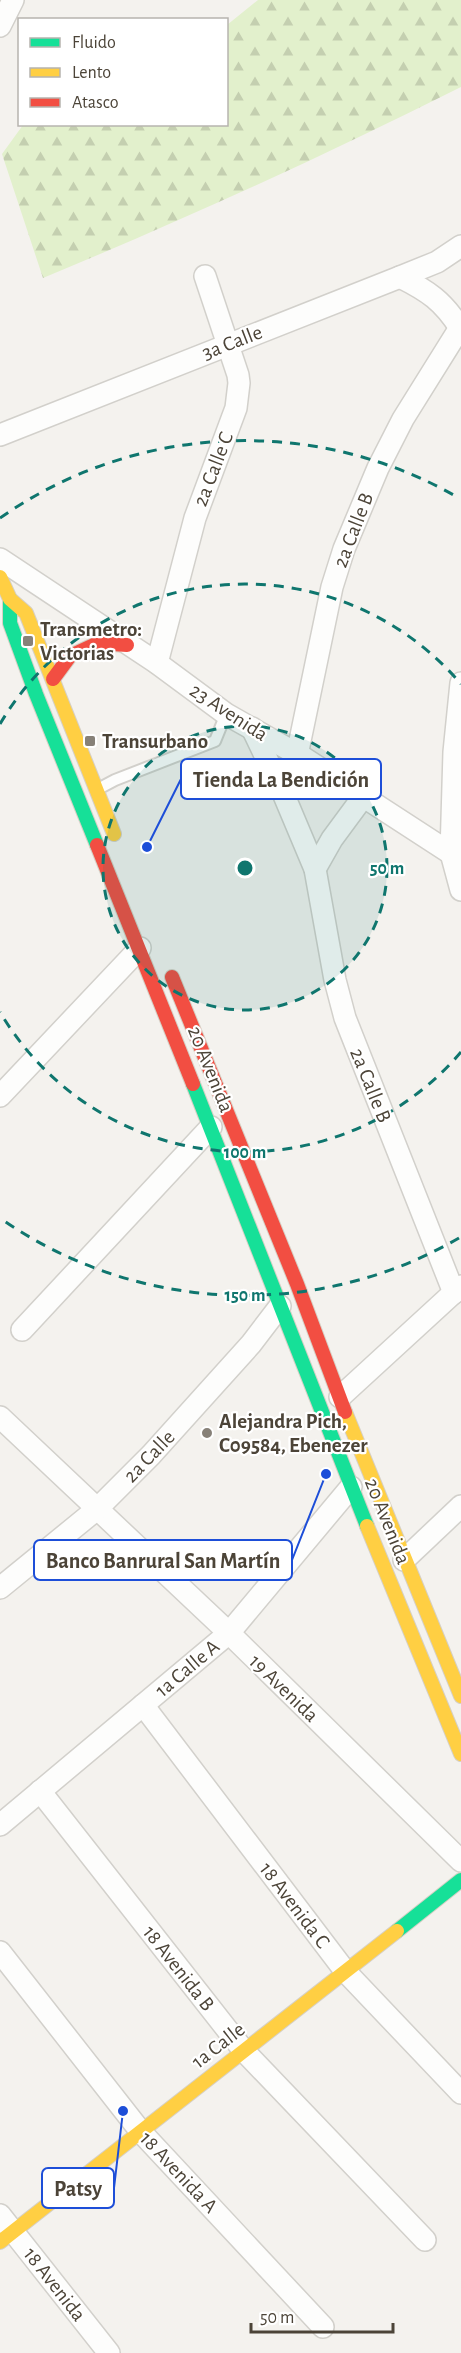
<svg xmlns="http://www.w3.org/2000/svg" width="461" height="2353" viewBox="0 0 461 2353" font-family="'Alegreya Sans',sans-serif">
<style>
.forest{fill:url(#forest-firs)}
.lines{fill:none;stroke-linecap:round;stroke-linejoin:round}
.lane-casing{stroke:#d2d0cb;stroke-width:14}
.street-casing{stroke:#d2d0cb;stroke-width:24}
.fast-casing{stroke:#d6d0c5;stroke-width:16}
.slow-casing{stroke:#d6d0c5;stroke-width:16}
.jam-casing{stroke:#d6d0c5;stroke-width:16}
.lane{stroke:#fdfdfc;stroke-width:10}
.street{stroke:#fdfdfc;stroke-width:21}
.fast{stroke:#16e098;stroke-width:14}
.slow{stroke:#ffcf43;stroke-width:14}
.jam{stroke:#f24e42;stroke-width:14}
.ring{fill:none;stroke:#0f766e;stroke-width:3;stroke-dasharray:10 8}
.poi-dot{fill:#878178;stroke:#fff;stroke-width:2}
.labels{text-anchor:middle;stroke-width:4.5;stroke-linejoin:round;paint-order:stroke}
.street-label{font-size:21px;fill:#4c4438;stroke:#fff}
.poi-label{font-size:21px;font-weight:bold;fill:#4c4438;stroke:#fff;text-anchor:start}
.centre{fill:#0f766e;stroke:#fff;stroke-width:3}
.ring-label{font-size:18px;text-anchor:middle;font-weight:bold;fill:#0f766e;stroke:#fff;stroke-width:4.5;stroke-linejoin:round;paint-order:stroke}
.leader{fill:none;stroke:#1d4ed8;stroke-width:2}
.callout-dot{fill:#1d4ed8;stroke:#fff;stroke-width:2}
.callout{fill:#fff;stroke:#1d4ed8;stroke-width:2}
.callout-label{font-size:22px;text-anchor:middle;font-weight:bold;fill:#4c4438}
</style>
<defs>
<pattern id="forest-firs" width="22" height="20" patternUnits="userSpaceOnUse" patternTransform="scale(1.5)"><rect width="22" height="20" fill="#e2f0cc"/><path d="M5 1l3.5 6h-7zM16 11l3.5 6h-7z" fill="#c4cfb0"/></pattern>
</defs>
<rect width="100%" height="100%" fill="#f4f2ee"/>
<path class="forest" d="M 258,0 L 461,0 L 461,87 C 324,156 185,219 43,278 L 2,154 L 23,125 L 226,124 L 227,25 Z"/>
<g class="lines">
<defs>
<polyline id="lane" points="98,789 115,780 215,741 226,714"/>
<g id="street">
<polyline points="0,26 13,0"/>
<path d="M 400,277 C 428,291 443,301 460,328"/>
<polyline points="0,435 400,277 437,262 461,246"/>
<polyline points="0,559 157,663 226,714 304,758 461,860"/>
<polyline points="157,663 195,518 236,408 239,383 238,375 205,276"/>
<polyline points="461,683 454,752 451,853 461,890"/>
<polyline points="252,728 283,793 315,869 335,980 345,1018 454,1293"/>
<polyline points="297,755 332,587 344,549 378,468 403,419 461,326"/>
<polyline points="315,869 332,839 363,797"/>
<polyline points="0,1096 140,948"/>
<polyline points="22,1330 211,1127"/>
<polyline points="340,1397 461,1286"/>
<polyline points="0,1417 229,1633 461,1861"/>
<polyline points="404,1560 461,1506"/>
<polyline points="0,1588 97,1509 151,1455 251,1344 280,1306"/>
<polyline points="143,1705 345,1971 461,2093"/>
<polyline points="40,1791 244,2051 425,2240"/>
<polyline points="0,1825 229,1633 351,1487"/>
<polyline points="0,1952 141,2132 323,2327"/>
<polyline points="0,2215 109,2353"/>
</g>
<g id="fast">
<polyline points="10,599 10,623 36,694 97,845"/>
<polyline points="193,1084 367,1526"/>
<polyline points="397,1931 461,1880"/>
</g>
<g id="slow">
<polyline points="0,577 10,599 26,613 114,834"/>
<polyline points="345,1412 461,1696"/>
<polyline points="367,1526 461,1754"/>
<polyline points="0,2242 397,1931"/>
</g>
<g id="jam">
<polyline points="53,679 70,656 98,643 127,645"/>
<polyline points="97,845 193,1084"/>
<polyline points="172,977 297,1284 345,1412"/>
</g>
</defs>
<use href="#lane" class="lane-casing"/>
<use href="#street" class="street-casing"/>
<use href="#fast" class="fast-casing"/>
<use href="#slow" class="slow-casing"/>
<use href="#jam" class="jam-casing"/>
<use href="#lane" class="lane"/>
<use href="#street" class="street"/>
<use href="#fast" class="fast"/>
<use href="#slow" class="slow"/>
<use href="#jam" class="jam"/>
</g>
<circle cx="245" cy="868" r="142" fill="#0f766e" fill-opacity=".12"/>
<g class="ring">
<circle cx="245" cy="868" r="142"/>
<path d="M461 1052A284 284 0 0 1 0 1012M0 724A284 284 0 0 1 461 684"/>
<path d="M459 1238A427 427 0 0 1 0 1218M0 518A427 427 0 0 1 459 498"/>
</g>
<g class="poi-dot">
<rect x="22" y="635" width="12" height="12" rx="3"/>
<rect x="84" y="735" width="12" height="12" rx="3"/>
<circle cx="207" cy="1433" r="6"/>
</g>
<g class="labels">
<g class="street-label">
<text transform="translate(232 342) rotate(-21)" y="7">3a Calle</text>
<text transform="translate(213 469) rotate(-69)" y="7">2a Calle C</text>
<text transform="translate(353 530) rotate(-69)" y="7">2a Calle B</text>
<text transform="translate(229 712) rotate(33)" y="7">23 Avenida</text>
<text transform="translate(211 1069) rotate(68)" y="7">20 Avenida</text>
<text transform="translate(371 1085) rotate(68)" y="7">2a Calle B</text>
<text transform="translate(149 1456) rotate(-46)" y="7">2a Calle</text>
<text transform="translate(388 1521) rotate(68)" y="7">20 Avenida</text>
<text transform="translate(187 1668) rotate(-40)" y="7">1a Calle A</text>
<text transform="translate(284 1688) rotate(44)" y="7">19 Avenida</text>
<text transform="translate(295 1905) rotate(53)" y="7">18 Avenida C</text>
<text transform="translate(179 1968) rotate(52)" y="7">18 Avenida B</text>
<text transform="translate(218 2045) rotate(-38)" y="7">1a Calle</text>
<text transform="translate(179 2172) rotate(47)" y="7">18 Avenida A</text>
<text transform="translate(55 2284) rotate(52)" y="7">18 Avenida</text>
</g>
<g class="poi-label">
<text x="40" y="636">Transmetro:<tspan x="40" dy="24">Victorias</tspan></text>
<text x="102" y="748">Transurbano</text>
<text x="219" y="1428">Alejandra Pich,<tspan x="219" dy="24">C09584, Ebenezer</tspan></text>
</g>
</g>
<circle cx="245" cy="868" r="9" class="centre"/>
<g class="ring-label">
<text x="387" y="874">50 m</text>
<text x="245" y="1158">100 m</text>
<text x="245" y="1301">150 m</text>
</g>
<path class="leader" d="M147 847L181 779M326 1474L292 1560M123 2111L114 2188"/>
<g class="callout-dot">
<circle cx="147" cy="847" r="6"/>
<circle cx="326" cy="1474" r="6"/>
<circle cx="123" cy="2111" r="6"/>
</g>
<g class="callout">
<rect x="181" y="759" width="200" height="40" rx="6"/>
<rect x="34" y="1540" width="258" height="40" rx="6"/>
<rect x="42" y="2168" width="72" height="40" rx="6"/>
</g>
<g class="callout-label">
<text x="281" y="787">Tienda La Bendición</text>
<text x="163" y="1568">Banco Banrural San Martín</text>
<text x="78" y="2196">Patsy</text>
</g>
<rect x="18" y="18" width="210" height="108" fill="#ffffff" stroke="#b7b4af" stroke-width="1.5"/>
<rect x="30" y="38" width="30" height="9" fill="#16e098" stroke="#b7b4af" stroke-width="1.5"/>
<text x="72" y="48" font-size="18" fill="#4c4438">Fluido</text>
<rect x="30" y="68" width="30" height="9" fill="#ffcf43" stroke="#b7b4af" stroke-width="1.5"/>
<text x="72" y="78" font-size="18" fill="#4c4438">Lento</text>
<rect x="30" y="98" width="30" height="9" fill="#f24e42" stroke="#b7b4af" stroke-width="1.5"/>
<text x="72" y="108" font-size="18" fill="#4c4438">Atasco</text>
<path d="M251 2323v9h142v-9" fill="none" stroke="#4c4438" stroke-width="3"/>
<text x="260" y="2323" font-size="18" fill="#4c4438" stroke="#ffffff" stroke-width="4.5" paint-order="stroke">50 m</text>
</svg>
